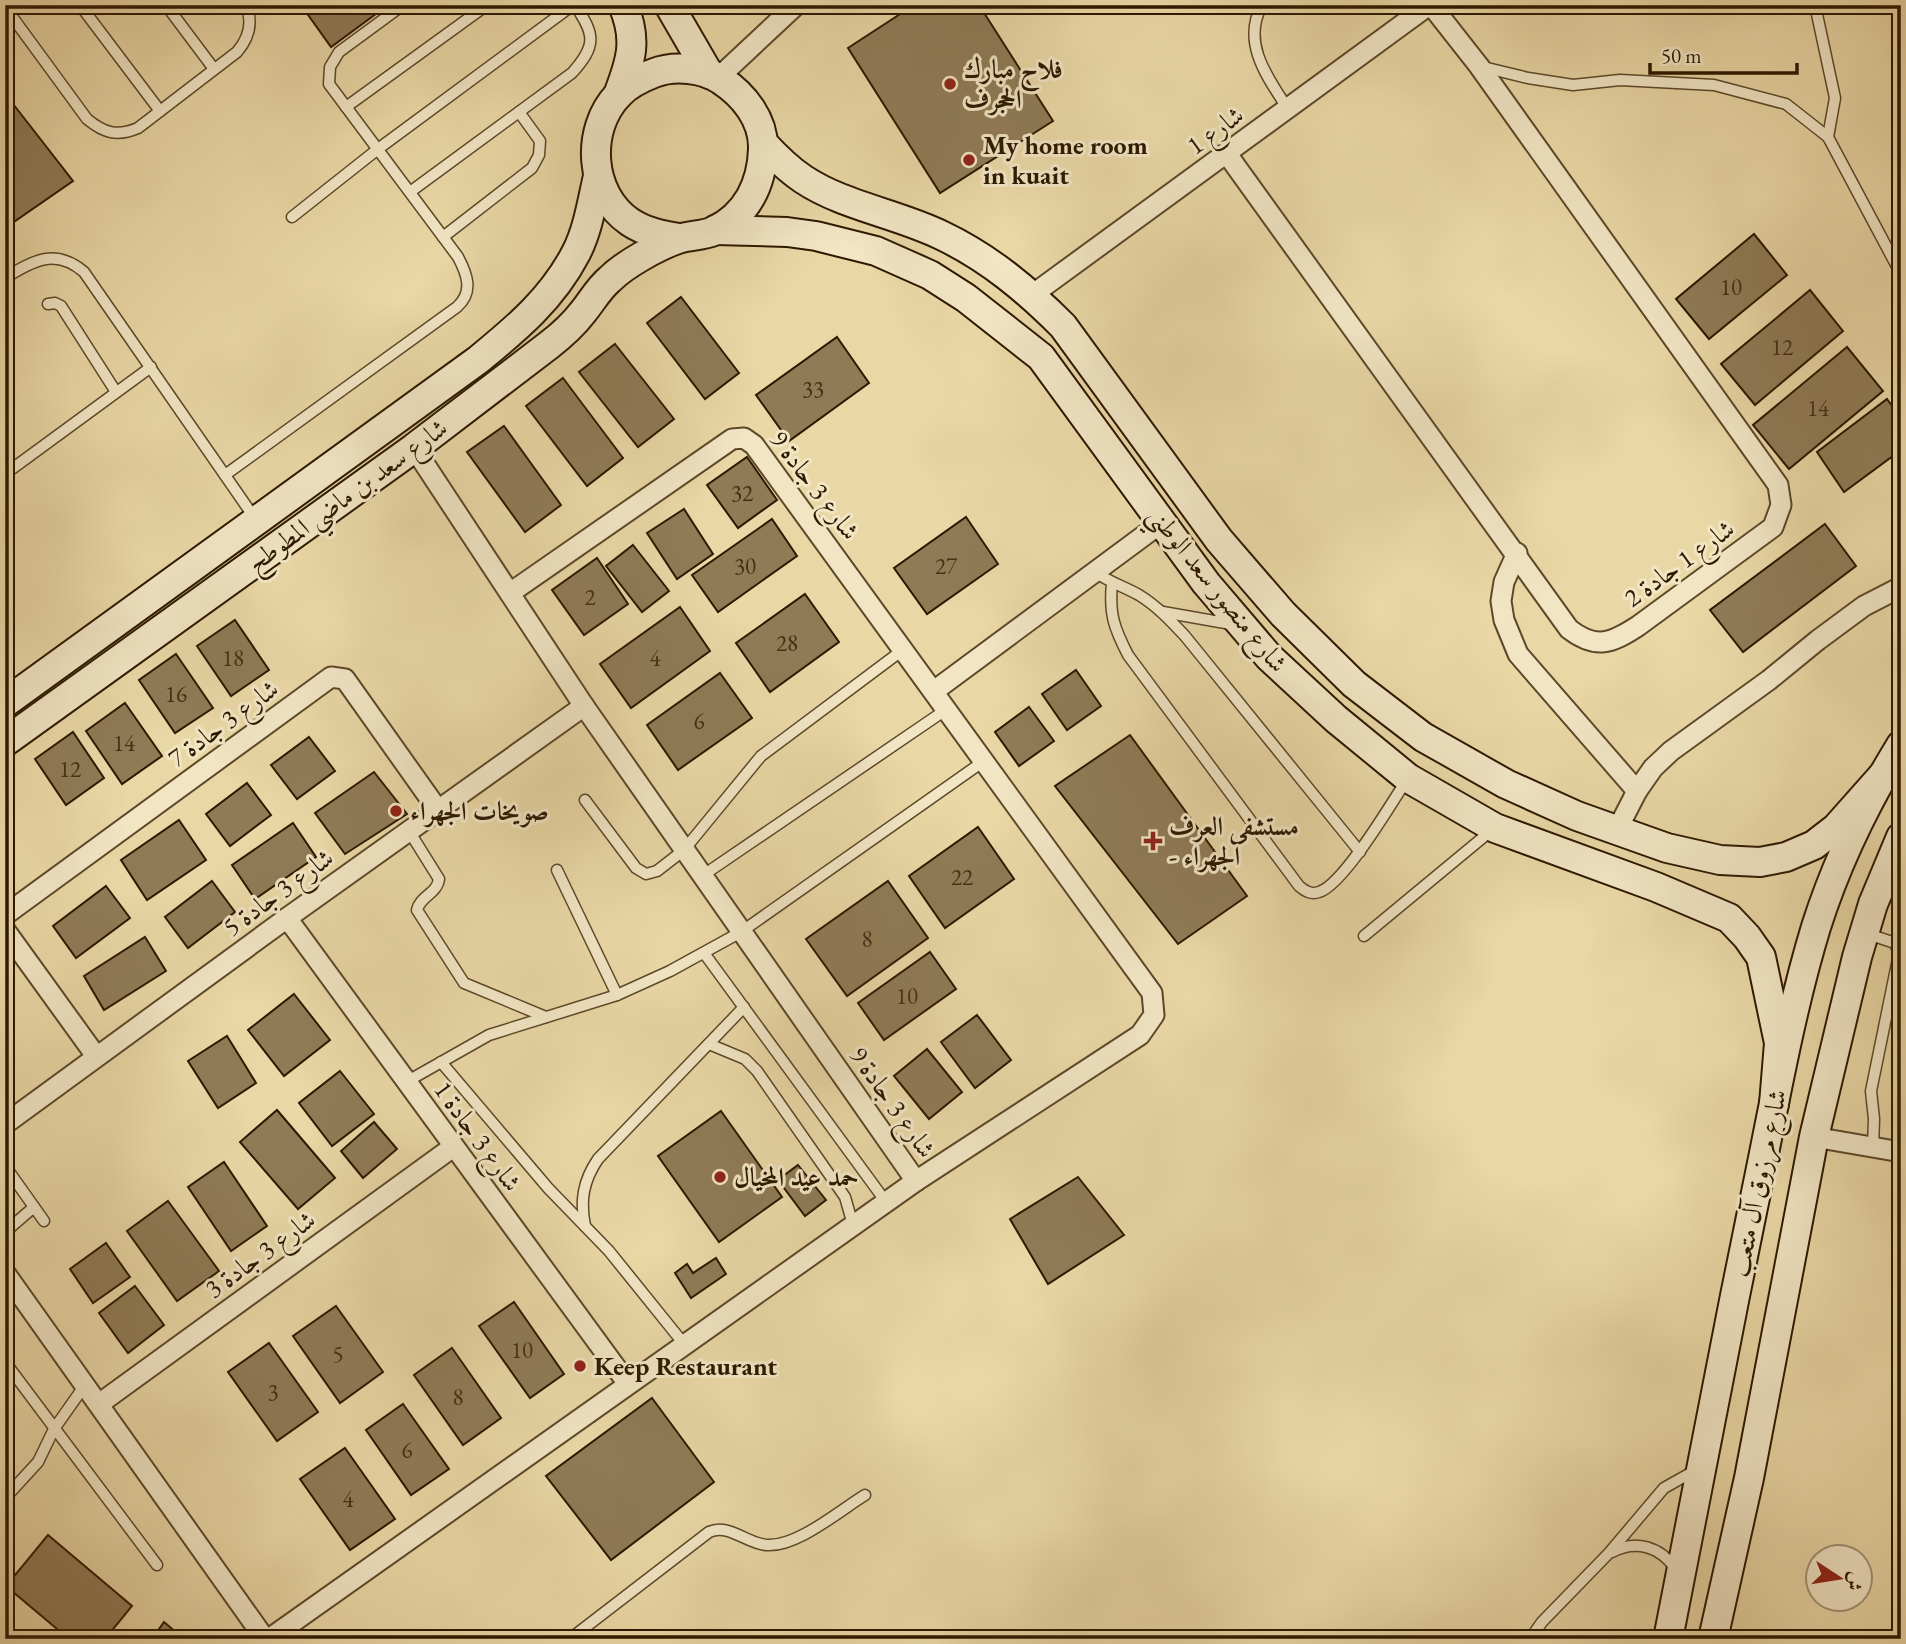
<svg xmlns="http://www.w3.org/2000/svg" width="1906" height="1644" viewBox="0 0 1906 1644" font-family="'EB Garamond',Amiri,serif">
<style>
.building{fill:#8f7b56;stroke:#2d1800;stroke-width:2}
.lines{fill:none;stroke-linecap:round;stroke-linejoin:round}
.lane-casing{stroke:#5c4829;stroke-width:13}
.street-casing{stroke:#5c4829;stroke-width:23}
.secondary-casing{stroke:#2d1800;stroke-width:32}
.lane{stroke:#f1e5c4;stroke-width:10}
.street{stroke:#f1e5c4;stroke-width:19}
.secondary{stroke:#f1e5c4;stroke-width:28}
.poi-dot{fill:#8f2418;stroke:#f1e5c4;stroke-width:2.5}
.labels{text-anchor:middle;stroke-width:6;stroke-linejoin:round;paint-order:stroke}
.number-label{font-size:23px;fill:#463116}
.poi-label{font-size:26px;font-weight:bold;fill:#2d1800;stroke:#f1e5c4;text-anchor:start}
.street-label{font-size:26px;fill:#2d1800;stroke:#f1e5c4}
</style>
<rect width="100%" height="100%" fill="#e9d7a5"/>
<filter id="stains"><feTurbulence type="fractalNoise" baseFrequency=".00286" numOctaves="4"/><feColorMatrix values="0 0 0 0 .2 0 0 0 0 .09 0 0 0 0 .02 0 0 0 .5 -.17"/></filter>
<radialGradient id="worn" r=".72"><stop offset=".6" stop-color="#630" stop-opacity="0"/><stop offset="1" stop-color="#630" stop-opacity=".3"/></radialGradient>
<g class="building">
<polygon points="301,5 388,5 331,47"/>
<polygon points="914,5 979,5 1053,121 940,193 848,48"/>
<polygon points="10,100 73,181 5,228 5,103"/>
<polygon points="1754,234 1787,275 1709,339 1676,299"/>
<polygon points="1810,290 1843,331 1755,405 1721,364"/>
<polygon points="681,297 739,373 705,399 647,323"/>
<polygon points="837,337 869,383 789,441 756,395"/>
<polygon points="615,344 674,419 638,447 579,372"/>
<polygon points="1847,347 1883,391 1789,469 1753,425"/>
<polygon points="563,378 623,458 587,486 526,406"/>
<polygon points="1887,399 1901,418 1901,450 1844,492 1817,452"/>
<polygon points="504,426 561,505 525,532 467,452"/>
<polygon points="747,457 777,500 738,528 707,485"/>
<polygon points="684,509 713,554 677,579 647,533"/>
<polygon points="966,517 998,564 927,614 894,568"/>
<polygon points="772,519 797,556 718,612 692,575"/>
<polygon points="1825,524 1856,566 1743,652 1710,610"/>
<polygon points="633,545 669,591 642,612 606,566"/>
<polygon points="597,558 628,604 584,635 552,590"/>
<polygon points="805,594 839,642 770,692 736,643"/>
<polygon points="680,607 710,651 631,708 600,664"/>
<polygon points="235,620 269,670 231,696 197,646"/>
<polygon points="176,654 213,708 175,733 139,680"/>
<polygon points="1076,670 1101,706 1067,730 1042,694"/>
<polygon points="720,673 752,718 678,770 647,725"/>
<polygon points="125,703 162,756 122,784 86,731"/>
<polygon points="1029,707 1054,741 1019,766 995,732"/>
<polygon points="73,732 104,778 66,805 35,759"/>
<polygon points="1130,735 1247,896 1178,944 1055,786"/>
<polygon points="309,737 335,771 297,799 271,765"/>
<polygon points="374,772 407,814 345,854 315,813"/>
<polygon points="247,783 271,815 230,846 206,814"/>
<polygon points="179,820 206,860 147,900 121,860"/>
<polygon points="293,823 316,857 255,899 232,865"/>
<polygon points="978,827 1014,879 945,928 909,876"/>
<polygon points="212,881 235,912 188,948 165,917"/>
<polygon points="888,881 928,938 847,996 806,939"/>
<polygon points="106,886 130,918 76,958 53,926"/>
<polygon points="145,937 166,971 104,1010 84,976"/>
<polygon points="930,952 956,989 884,1040 858,1003"/>
<polygon points="294,994 330,1040 284,1076 248,1030"/>
<polygon points="977,1015 1011,1060 975,1088 941,1042"/>
<polygon points="227,1036 256,1083 218,1108 188,1061"/>
<polygon points="927,1049 962,1092 929,1119 894,1076"/>
<polygon points="340,1071 374,1114 332,1146 299,1103"/>
<polygon points="277,1110 335,1178 298,1209 240,1142"/>
<polygon points="721,1111 782,1197 719,1242 658,1156"/>
<polygon points="374,1122 397,1149 363,1178 341,1151"/>
<polygon points="224,1162 267,1226 231,1251 188,1187"/>
<polygon points="798,1165 826,1200 805,1216 778,1180"/>
<polygon points="1078,1177 1124,1235 1048,1284 1010,1219"/>
<polygon points="168,1201 219,1271 177,1301 127,1231"/>
<polygon points="106,1243 130,1277 93,1303 70,1269"/>
<polygon points="716,1258 726,1274 691,1298 675,1273 687,1264 693,1273"/>
<polygon points="135,1286 164,1325 128,1353 99,1313"/>
<polygon points="514,1302 564,1374 530,1398 479,1326"/>
<polygon points="336,1306 383,1372 340,1403 293,1336"/>
<polygon points="269,1343 318,1412 277,1441 228,1372"/>
<polygon points="452,1348 501,1418 463,1445 414,1375"/>
<polygon points="652,1398 714,1482 611,1560 546,1476"/>
<polygon points="403,1404 449,1469 411,1495 366,1430"/>
<polygon points="345,1448 395,1519 350,1550 300,1479"/>
<polygon points="48,1535 132,1606 105,1639 69,1639 6,1586"/>
<polygon points="164,1622 184,1639 152,1639"/>
</g>
<g class="lines">
<defs>
<g id="lane">
<polyline points="80,5 160,111"/>
<polyline points="166,5 214,69"/>
<path d="M 1262,5 C 1241,43 1268,78 1288,109"/>
<polyline points="1815,5 1835,98 1828,137 1901,274"/>
<path d="M 5,7 L 87,119 C 104,133 117,137 138,128 L 237,52 C 249,38 253,22 246,5"/>
<polyline points="1483,67 1528,78 1573,85 1620,80 1714,85 1786,104 1828,137"/>
<polyline points="346,107 487,5"/>
<path d="M 410,192 L 572,73 C 597,45 595,35 575,5"/>
<polyline points="292,217 378,149 573,5"/>
<polyline points="443,237 532,168 539,155 540,141 519,112"/>
<path d="M 5,278 C 33,260 56,248 84,272 L 256,520"/>
<polyline points="48,304 55,303 61,306 116,392"/>
<polyline points="5,474 151,367"/>
<path d="M 225,475 L 457,307 C 474,292 467,274 458,257 L 329,84 L 330,67 L 339,52 L 403,5"/>
<path d="M 1095,572 C 1109,582 1125,587 1139,595 C 1157,606 1171,621 1185,636 L 1360,852"/>
<path d="M 1112,583 C 1109,614 1114,628 1128,655 L 1299,886 C 1305,891 1311,895 1319,892 C 1343,885 1391,804 1406,781"/>
<polyline points="1163,612 1231,624"/>
<polyline points="585,800 636,868 646,874 657,871 684,850 761,756 904,649"/>
<path d="M 409,831 L 439,879 C 437,894 420,896 417,910 L 464,983 L 546,1017"/>
<polyline points="557,870 617,995"/>
<polyline points="702,876 947,709"/>
<polyline points="1865,933 1895,943 1899,954 1871,1091 1874,1119 1873,1147"/>
<polyline points="1364,936 1492,830"/>
<polyline points="704,953 886,1202"/>
<polyline points="709,1044 745,1059 757,1071 845,1197 853,1225"/>
<polyline points="441,1062 548,1188 609,1251 684,1344"/>
<polyline points="406,1082 489,1035 617,995 670,971 741,932 984,761"/>
<polyline points="5,1166 44,1221"/>
<path d="M 585,1226 C 580,1201 583,1181 598,1159 L 744,1007"/>
<polyline points="5,1232 34,1207"/>
<polyline points="5,1362 157,1565"/>
<polyline points="5,1498 38,1462 54,1429 85,1385"/>
<path d="M 1612,1552 C 1636,1539 1660,1547 1675,1568"/>
<path d="M 570,1639 L 709,1532 C 729,1523 747,1544 767,1545 C 797,1547 839,1511 865,1495"/>
<polyline points="1530,1639 1542,1622 1609,1553 1664,1488 1696,1470"/>
</g>
<g id="street">
<polyline points="718,78 796,5"/>
<path d="M 1227,154 L 1569,629 C 1596,650 1612,643 1638,626 L 1773,527 L 1781,505 L 1778,485 L 1479,66 L 1431,5"/>
<polyline points="1032,295 1429,5"/>
<polyline points="414,448 584,706 916,1181"/>
<polyline points="1517,553 1504,582 1501,601 1504,620 1518,654 1637,791"/>
<polyline points="934,691 1161,523"/>
<polyline points="1616,832 1637,791 1653,768 1671,751 1769,680 1818,640 1864,606 1901,587"/>
<polyline points="5,915 331,677 345,679 438,810"/>
<polyline points="287,918 628,1384"/>
<polyline points="5,930 96,1056"/>
<polyline points="5,1124 287,918 584,706"/>
<polyline points="1814,1137 1901,1152"/>
<polyline points="5,1273 265,1639"/>
<polyline points="99,1404 453,1147"/>
<polyline points="269,1639 916,1181 1140,1035 1154,1015 1152,993 754,445 744,438 732,439 510,593"/>
</g>
<g id="secondary">
<polyline points="669,5 709,74"/>
<path d="M 618,95 C 631,61 638,40 623,5"/>
<path d="M 763,143 C 775,156 788,169 803,179 C 843,206 899,214 943,236 C 989,258 1027,290 1063,326 L 1219,540 L 1283,614 L 1354,684 L 1423,737 L 1506,784 L 1577,816 L 1667,848 L 1720,860 L 1760,862 L 1786,857 L 1814,845 L 1836,828 L 1883,775"/>
<polyline points="715,230 787,232 816,236 876,251 930,275 966,298 1041,357 1206,583 1269,657 1336,719 1408,778 1495,828 1656,887 1729,918 1747,937 1761,957 1779,1043 1774,1104"/>
<path d="M 5,703 L 478,360 C 517,328 552,299 576,253 C 588,230 592,202 598,176"/>
<path d="M 5,742 L 414,448 L 549,345 C 562,335 573,325 583,312 C 592,301 599,288 610,279 C 625,264 658,246 678,239 C 690,235 703,236 714,231 C 747,215 762,184 763,149 C 764,120 744,95 721,80 C 704,68 674,65 654,73 C 641,78 628,84 618,95 C 585,130 589,194 630,222 C 645,232 661,235 679,238"/>
<path d="M 1668,1639 C 1695,1496 1723,1354 1752,1212 C 1772,1118 1788,1019 1816,927 C 1836,864 1866,802 1901,745"/>
<polyline points="1713,1639 1749,1478 1814,1137 1857,957 1873,904 1901,837"/>
</g>
</defs>
<use href="#lane" class="lane-casing"/>
<use href="#street" class="street-casing"/>
<use href="#secondary" class="secondary-casing"/>
<use href="#lane" class="lane"/>
<use href="#street" class="street"/>
<use href="#secondary" class="secondary"/>
</g>
<g class="poi-dot">
<circle cx="950" cy="84" r="7"/>
<circle cx="969" cy="160" r="7"/>
<circle cx="396" cy="811" r="7"/>
<path d="M1149.5 830.5h7v7h7v7h-7v7h-7v-7h-7v-7h7z"/>
<circle cx="720" cy="1177" r="7"/>
<circle cx="580" cy="1366" r="7"/>
</g>
<g class="labels">
<g class="number-label">
<text x="1731" y="295">10</text>
<text x="1782" y="355">12</text>
<text x="813" y="397">33</text>
<text x="1818" y="416">14</text>
<text x="742" y="501">32</text>
<text x="745" y="574">30</text>
<text x="946" y="574">27</text>
<text x="590" y="605">2</text>
<text x="787" y="651">28</text>
<text x="233" y="666">18</text>
<text x="655" y="666">4</text>
<text x="176" y="702">16</text>
<text x="699" y="729">6</text>
<text x="124" y="751">14</text>
<text x="70" y="777">12</text>
<text x="962" y="885">22</text>
<text x="867" y="947">8</text>
<text x="907" y="1004">10</text>
<text x="522" y="1358">10</text>
<text x="338" y="1362">5</text>
<text x="273" y="1400">3</text>
<text x="458" y="1405">8</text>
<text x="407" y="1458">6</text>
<text x="348" y="1507">4</text>
</g>
<g class="poi-label">
<text x="964" y="78">فلاح مبارك<tspan x="964" dy="30">الحجرف</tspan></text>
<text x="983" y="154">My home room<tspan x="983" dy="30">in kuait</tspan></text>
<text x="410" y="820">صويخات الجهراء</text>
<text x="1169" y="835">مستشفى العرف<tspan x="1169" dy="30">- الجهراء</tspan></text>
<text x="734" y="1186">حمد عيد المخيال</text>
<text x="594" y="1375">Keep Restaurant</text>
</g>
<g class="street-label">
<text transform="translate(1215 130) rotate(-36)" y="9">شارع 1</text>
<text transform="translate(815 485) rotate(53)" y="9">شارع 3 جادة 9</text>
<text transform="translate(347 495) rotate(-36)" y="9">شارع سعد بن ماضي المطوطح</text>
<text transform="translate(1679 563) rotate(-36)" y="9">شارع 1 جادة 2</text>
<text transform="translate(1218 589) rotate(51)" y="9">شارع منصور سعد الوطني</text>
<text transform="translate(223 723) rotate(-36)" y="9">شارع 3 جادة 7</text>
<text transform="translate(278 892) rotate(-36)" y="9">شارع 3 جادة 5</text>
<text transform="translate(893 1102) rotate(55)" y="9">شارع 3 جادة 9</text>
<text transform="translate(478 1136) rotate(54)" y="9">شارع 3 جادة 1</text>
<text transform="translate(1758 1183) rotate(-78)" y="9">شارع مرزوق آل متعب</text>
<text transform="translate(260 1254) rotate(-36)" y="9">شارع 3 جادة 3</text>
</g>
</g>
<rect width="1906" height="1644" fill="none" stroke="#e9d7a5" stroke-width="28"/>
<rect x="7" y="7" width="1892" height="1630" fill="none" stroke="#2d1800" stroke-width="3.5"/>
<rect x="14" y="14" width="1878" height="1616" fill="none" stroke="#2d1800" stroke-width="2"/>
<g transform="translate(1839 1578) rotate(102)"><circle r="33" fill="#f1e5c4" stroke="#a39376" stroke-width="2"/>
<path d="M0-5L12 26L0 18L-12 26Z" fill="#8f2418"/>
<text y="-10" font-size="19" font-weight="bold" text-anchor="middle" fill="#2d1800">ش</text>
</g>
<path d="M1650 63v10h147v-10" fill="none" stroke="#2d1800" stroke-width="3.5"/>
<text x="1661" y="63" font-size="21" fill="#2d1800" stroke="#f1e5c4" stroke-width="5" paint-order="stroke">50 m</text>
<rect width="100%" height="100%" filter="url(#stains)"/>
<rect width="100%" height="100%" fill="url(#worn)"/>
</svg>
